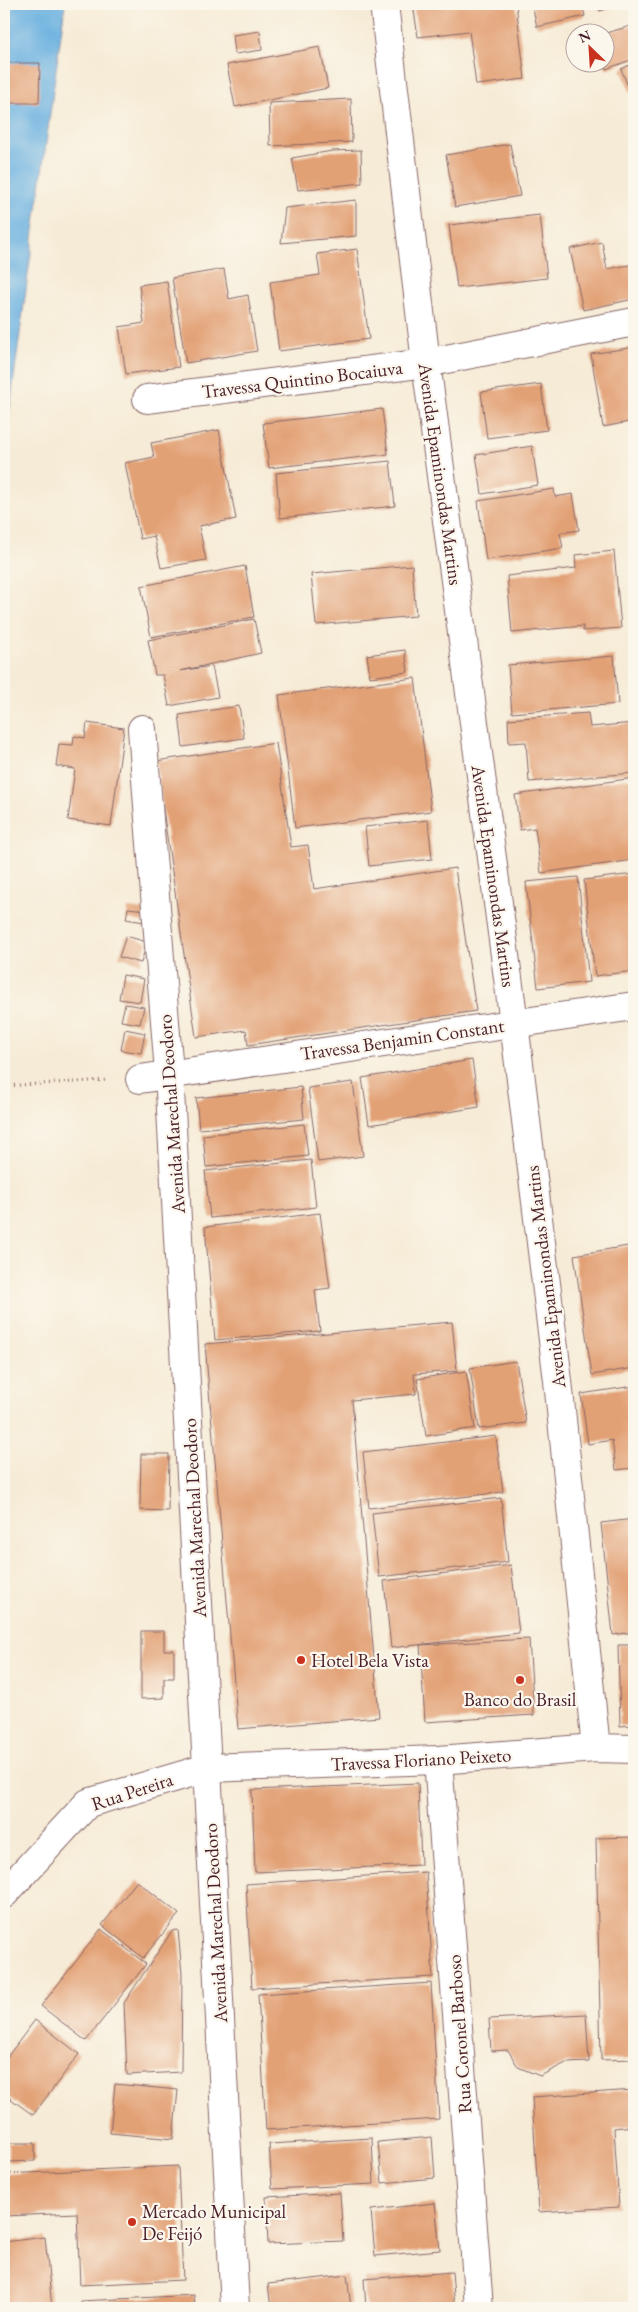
<svg xmlns="http://www.w3.org/2000/svg" width="638" height="2312" viewBox="0 0 638 2312" font-family="'EB Garamond',serif">
<style>
.water{fill:#69b0e0;stroke:#5a6886}
.building{fill:#e2a074}
.lines{fill:none;stroke-linecap:round;stroke-linejoin:round}
.minor-casing{stroke:#866667;stroke-width:30}
.major-casing{stroke:#866667;stroke-width:30}
.path{stroke:#866667;stroke-width:3;stroke-dasharray:1 4;stroke-linecap:butt}
.minor{stroke:#fff;stroke-width:28}
.major{stroke:#fff;stroke-width:28}
.poi-dot{fill:#c8321e;stroke:#fbf7ec;stroke-width:2}
.labels{text-anchor:middle;stroke-width:4.5;stroke-linejoin:round;paint-order:stroke}
.street-label{font-size:19px;fill:#4a1f2b;stroke:#fbf7ec}
.poi-label{font-size:19px;fill:#4a1f2b;stroke:#fbf7ec;text-anchor:start}
</style>
<rect width="100%" height="100%" fill="#fbf7ec"/>
<filter id="ink" filterUnits="userSpaceOnUse"><feTurbulence type="fractalNoise" baseFrequency=".02" numOctaves="2"/><feDisplacementMap in="SourceGraphic" scale="10" xChannelSelector="R" yChannelSelector="G"/><feConvolveMatrix kernelMatrix="1 2 1 2 8 2 1 2 1" color-interpolation-filters="sRGB"/></filter>
<filter id="wash" filterUnits="userSpaceOnUse"><feTurbulence type="fractalNoise" baseFrequency=".0096" numOctaves="4" result="noise"/><feDisplacementMap in="SourceGraphic" scale="20" xChannelSelector="R" yChannelSelector="G"/><feGaussianBlur stdDeviation="1.12" result="paint"/><feColorMatrix in="noise" values="0 0 0 0 0 0 0 0 0 0 0 0 0 0 0 0 0 1.4 0 .05"/><feComposite in="paint" operator="in"/></filter>
<g filter="url(#wash)">
<rect width="100%" height="100%" fill="#f6ebd6"/>
<polygon class="water" points="4,4 65,4 4,450"/>
<g id="blocks">
<g class="building">
<polygon points="413,4 516,4 525,79 476,85 469,31 418,37"/>
<polygon points="532,4 582,4 585,16 537,27"/>
<polygon points="598,4 622,4 600,11"/>
<polygon points="634,25 634,59 606,69 604,62 606,33"/>
<polygon points="260,31 262,50 235,54 233,35"/>
<polygon points="320,47 328,88 235,107 227,65"/>
<polygon points="7,63 40,63 39,103 7,103"/>
<polygon points="634,63 634,101 621,69"/>
<polygon points="351,99 352,142 270,146 269,103"/>
<polygon points="510,144 520,196 455,207 446,155"/>
<polygon points="361,150 362,183 298,190 292,158 332,151"/>
<polygon points="356,200 356,236 281,243 285,208"/>
<polygon points="540,215 547,278 457,288 449,225"/>
<polygon points="602,242 607,269 634,264 634,299 583,310 570,249"/>
<polygon points="357,249 369,339 279,351 270,282 320,275 317,254"/>
<polygon points="224,269 229,299 248,295 257,351 186,363 172,278"/>
<polygon points="167,281 179,367 126,374 119,327 144,323 139,285"/>
<polygon points="634,347 634,421 603,427 591,354"/>
<polygon points="541,384 547,430 487,438 481,392"/>
<polygon points="382,409 388,454 269,468 263,423"/>
<polygon points="219,430 236,519 199,526 206,560 161,568 154,536 140,539 125,463 154,457 151,443"/>
<polygon points="532,446 538,485 482,494 476,455"/>
<polygon points="390,461 395,506 280,518 276,473"/>
<polygon points="554,489 555,497 573,494 579,530 560,533 563,548 486,560 478,501"/>
<polygon points="614,551 621,628 583,631 583,626 512,633 507,576 576,568 575,555"/>
<polygon points="412,565 416,616 316,625 311,574"/>
<polygon points="245,566 254,617 151,637 141,586"/>
<polygon points="254,619 261,653 180,671 212,666 218,697 169,706 163,675 155,675 148,640"/>
<polygon points="405,650 408,672 370,677 367,655"/>
<polygon points="614,656 618,704 512,713 508,665"/>
<polygon points="415,678 431,811 295,828 279,695"/>
<polygon points="239,706 244,738 183,747 179,715"/>
<polygon points="588,713 590,727 634,723 634,773 529,782 526,742 509,743 508,719"/>
<polygon points="87,723 124,728 111,826 68,820 75,769 56,766 59,744 73,745 74,736 85,738"/>
<polygon points="276,743 291,847 308,845 314,889 455,868 476,1011 248,1045 246,1030 196,1037 156,761"/>
<polygon points="634,778 634,860 541,873 535,828 520,830 515,795"/>
<polygon points="428,820 432,859 369,866 365,827"/>
<polygon points="634,874 634,971 595,976 584,880"/>
<polygon points="578,877 589,982 538,988 526,882"/>
<polygon points="128,908 146,910 144,922 126,919"/>
<polygon points="126,936 147,942 141,963 119,957"/>
<polygon points="123,975 144,979 140,1002 119,999"/>
<polygon points="125,1004 144,1007 140,1024 121,1021"/>
<polygon points="125,1029 145,1033 141,1053 121,1050"/>
<polygon points="472,1060 479,1107 369,1125 362,1078"/>
<polygon points="353,1082 363,1156 318,1162 308,1088"/>
<polygon points="301,1087 304,1119 199,1129 196,1098"/>
<polygon points="304,1124 308,1156 206,1167 203,1135"/>
<polygon points="311,1160 316,1207 210,1218 205,1171"/>
<polygon points="320,1213 330,1288 315,1290 320,1331 215,1340 205,1227"/>
<polygon points="634,1245 634,1368 592,1375 574,1255"/>
<polygon points="452,1322 457,1371 414,1374 416,1394 352,1400 379,1717 238,1729 205,1344"/>
<polygon points="516,1361 526,1423 479,1429 470,1368"/>
<polygon points="466,1371 475,1428 426,1436 417,1379"/>
<polygon points="634,1386 634,1468 616,1470 612,1440 588,1444 581,1394"/>
<polygon points="496,1436 503,1492 369,1508 363,1452"/>
<polygon points="141,1454 169,1454 168,1511 140,1510"/>
<polygon points="501,1498 508,1562 379,1577 372,1513"/>
<polygon points="634,1519 634,1632 613,1635 601,1523"/>
<polygon points="511,1565 519,1633 391,1648 384,1581"/>
<polygon points="141,1631 164,1631 164,1650 174,1650 174,1678 164,1678 164,1698 141,1699"/>
<polygon points="529,1639 534,1715 425,1722 420,1645"/>
<polygon points="618,1645 634,1645 634,1725 620,1726"/>
<polygon points="418,1783 421,1865 255,1872 252,1790"/>
<polygon points="634,1837 634,2059 601,2060 596,1838"/>
<polygon points="426,1872 433,1977 252,1988 246,1884"/>
<polygon points="137,1881 179,1914 143,1958 102,1925"/>
<polygon points="101,1929 146,1964 86,2041 41,2006"/>
<polygon points="178,1930 182,1974 181,2072 127,2075 124,2003 172,1931"/>
<polygon points="431,1983 439,2119 266,2130 258,1994"/>
<polygon points="586,2014 589,2062 566,2063 540,2076 518,2067 508,2050 491,2051 489,2019"/>
<polygon points="35,2020 79,2054 33,2115 4,2094 4,2061"/>
<polygon points="115,2084 178,2090 173,2139 110,2133"/>
<polygon points="634,2090 634,2126 614,2128 619,2207 539,2212 532,2097"/>
<polygon points="432,2137 435,2178 382,2183 378,2142"/>
<polygon points="372,2138 374,2184 272,2189 269,2144"/>
<polygon points="8,2143 35,2143 35,2161 8,2162"/>
<polygon points="178,2166 183,2280 80,2285 77,2213 4,2216 4,2174"/>
<polygon points="340,2193 343,2241 268,2244 266,2197"/>
<polygon points="435,2203 440,2250 375,2256 371,2210"/>
<polygon points="45,2237 52,2308 4,2308 4,2242"/>
<polygon points="452,2272 455,2308 366,2308 364,2279"/>
<polygon points="347,2275 351,2308 271,2308 268,2284"/>
<polygon points="194,2295 195,2308 82,2308 81,2301"/>
</g>
</g>
</g>
<g filter="url(#ink)">
<use href="#blocks" fill-opacity="0" stroke="#866667" stroke-width="1"/>
<g class="lines">
<defs>
<g id="minor">
<polyline points="384,4 426,363 514,1023 558,1381 596,1748"/>
<polyline points="147,399 426,363 634,322"/>
<polyline points="140,1079 634,1006"/>
<polyline points="438,1760 479,2308"/>
<polyline points="4,1894 88,1803 207,1768 169,1073 142,729"/>
</g>
<polyline id="major" points="235,2308 207,1768 438,1760 596,1748 634,1749"/>
</defs>
<use href="#minor" class="minor-casing"/>
<use href="#major" class="major-casing"/>
<polyline class="path" points="4,1086 108,1080"/>
<use href="#minor" class="minor"/>
<use href="#major" class="major"/>
</g>
</g>
<g class="poi-dot">
<circle cx="301" cy="1660" r="5"/>
<circle cx="520" cy="1680" r="5"/>
<circle cx="132" cy="2222" r="5"/>
</g>
<g class="labels">
<g class="street-label">
<text transform="translate(302 379) rotate(-7)" y="7">Travessa Quintino Bocaiuva</text>
<text transform="translate(441 474) rotate(82)" y="7">Avenida Epaminondas Martins</text>
<text transform="translate(494 876) rotate(82)" y="7">Avenida Epaminondas Martins</text>
<text transform="translate(402 1039) rotate(-8)" y="7">Travessa Benjamin Constant</text>
<text transform="translate(171 1114) rotate(-94)" y="7">Avenida Marechal Deodoro</text>
<text transform="translate(545 1277) rotate(-97)" y="7">Avenida Epaminondas Martins</text>
<text transform="translate(194 1518) rotate(-93)" y="7">Avenida Marechal Deodoro</text>
<text transform="translate(421 1759) rotate(-3)" y="7">Travessa Floriano Peixeto</text>
<text transform="translate(132 1791) rotate(-18)" y="7">Rua Pereira</text>
<text transform="translate(215 1923) rotate(-93)" y="7">Avenida Marechal Deodoro</text>
<text transform="translate(459 2034) rotate(-94)" y="7">Rua Coronel Barboso</text>
</g>
<g class="poi-label">
<text x="311" y="1667">Hotel Bela Vista</text>
<text x="520" y="1706" text-anchor="middle">Banco do Brasil</text>
<text x="142" y="2218">Mercado Municipal<tspan x="142" dy="22">De Feijó</tspan></text>
</g>
</g>
<rect width="638" height="2312" fill="none" stroke="#fbf7ec" stroke-width="20"/>
<g transform="translate(590 48) rotate(335)"><circle r="24" fill="#fbf7ec" stroke="#b4a19f"/>
<path d="M0-4L9 19L0 12L-9 19Z" fill="#c8321e"/>
<text y="-8" font-size="14" font-weight="bold" text-anchor="middle" fill="#4a1f2b">N</text>
</g>
</svg>
